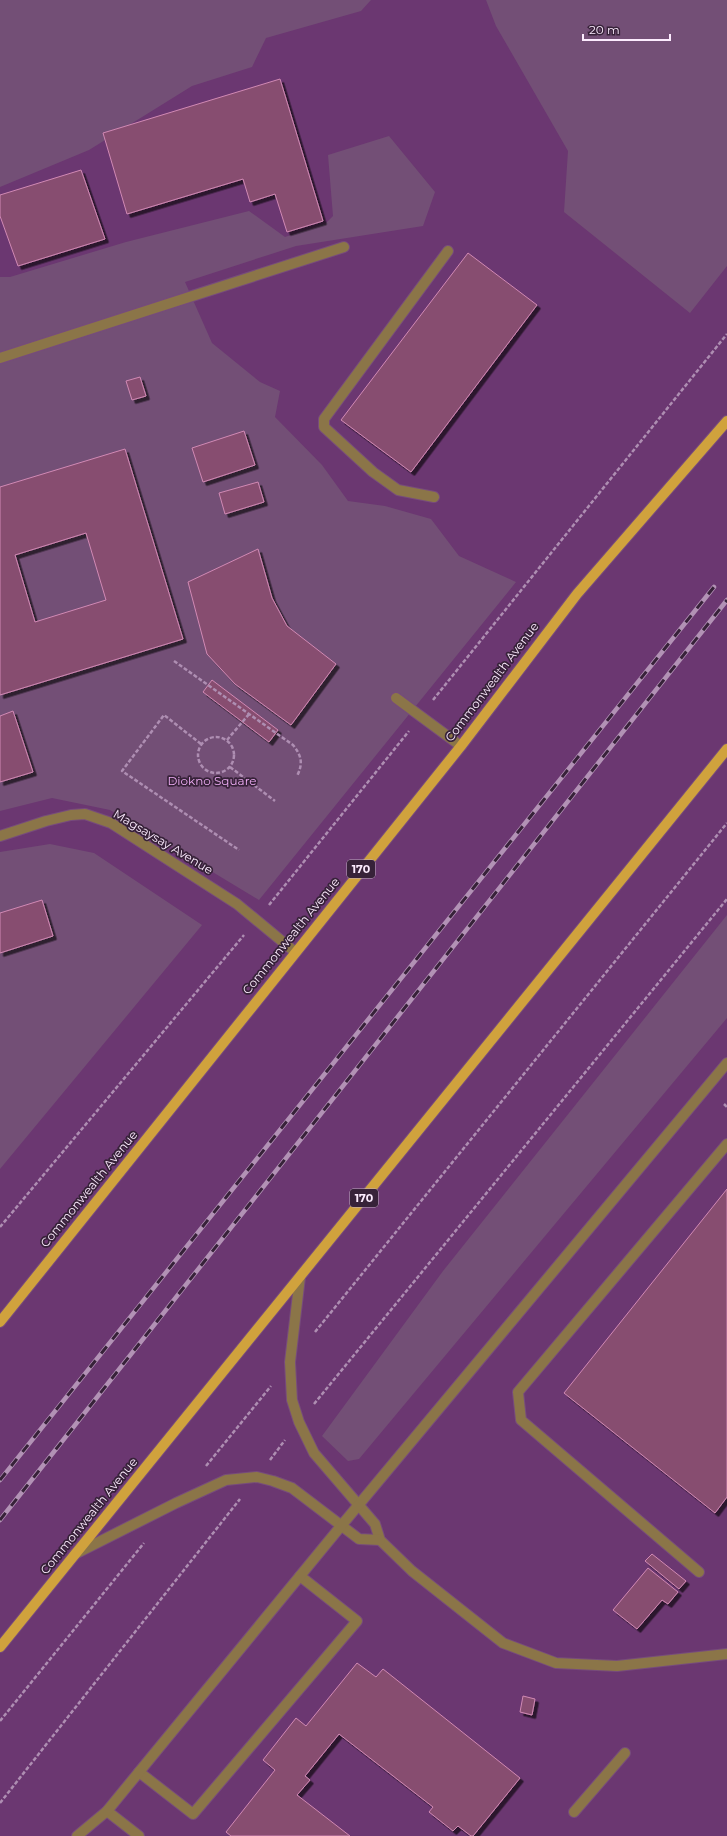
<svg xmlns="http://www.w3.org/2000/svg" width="727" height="1836" viewBox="0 0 727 1836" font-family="Montserrat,sans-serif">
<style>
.built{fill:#6b3771}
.green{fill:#734f76}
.building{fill:#874d70;stroke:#d189b4;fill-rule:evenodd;filter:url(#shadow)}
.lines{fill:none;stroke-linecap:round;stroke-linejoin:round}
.minor-casing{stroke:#774c7c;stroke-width:12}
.major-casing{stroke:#774c7c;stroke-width:12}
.path{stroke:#ae8eb2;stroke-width:2.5;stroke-dasharray:4 2;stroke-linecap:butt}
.minor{stroke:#8b7548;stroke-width:10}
.major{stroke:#d0a23d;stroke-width:10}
.rail-casing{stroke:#b292b5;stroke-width:4.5}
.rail{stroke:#372239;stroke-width:3;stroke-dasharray:9;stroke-linecap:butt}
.labels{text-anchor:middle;stroke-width:3.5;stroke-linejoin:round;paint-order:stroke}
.shield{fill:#372239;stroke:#c1afc3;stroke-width:1}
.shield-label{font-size:11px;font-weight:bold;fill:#fcebfe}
.street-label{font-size:12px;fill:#fcebfe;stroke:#372239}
.park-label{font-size:12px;fill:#eeacf4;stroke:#372239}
</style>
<defs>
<filter id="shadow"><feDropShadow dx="3.5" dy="3.5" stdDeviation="0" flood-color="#0009"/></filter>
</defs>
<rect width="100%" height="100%" fill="#5e2e63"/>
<rect class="built" x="0" y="0" width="727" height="1836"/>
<g class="green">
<polygon points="0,0 371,0 361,11 266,38 252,67 192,86 89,150 0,187"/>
<polygon points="486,0 727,0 727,266 690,313 564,212 568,151 496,26"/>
<polygon points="389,136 435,192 423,226 296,246 185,282 212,343 260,382 280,391 275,417 322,465 348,501 385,506 431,519 459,556 516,582 259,900 110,810 52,798 0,811 0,277 10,277 126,242 249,211 285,237 326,223 333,216 328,155"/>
<polygon points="50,844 94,853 202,925 0,1169 0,852"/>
<polygon points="727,915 727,1018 359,1459 348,1461 322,1436 443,1271"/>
</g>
<g class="building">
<polygon points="280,79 323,221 287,232 275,194 250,202 243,179 127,214 103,133"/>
<polygon points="81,170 105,239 18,266 0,216 0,195"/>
<polygon points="468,253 537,305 411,472 341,420"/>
<polygon points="140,377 146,396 132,400 126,381"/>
<polygon points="244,431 255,465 203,482 192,448"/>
<path d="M 125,449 L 183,639 L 0,695 L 0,487 ZM 86,533 L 106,600 L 35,622 L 15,555 Z"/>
<polygon points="258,482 264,502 225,514 219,493"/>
<polygon points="258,549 272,598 287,626 336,664 291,725 235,684 207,654 188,582"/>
<polygon points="212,680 278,730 269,742 203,692"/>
<polygon points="13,711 33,772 0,782 0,716"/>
<polygon points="42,900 53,936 0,953 0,913"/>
<polygon points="727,1189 727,1497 715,1513 564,1393"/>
<polygon points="652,1554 686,1581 679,1589 645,1561"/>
<polygon points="648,1568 678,1592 668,1604 662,1600 637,1629 613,1610"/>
<polygon points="357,1663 376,1677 383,1669 520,1778 473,1836 471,1836 458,1826 453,1831 429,1812 433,1807 339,1734 305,1776 310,1780 297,1795 350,1836 231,1836 226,1832 275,1770 263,1760 296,1718 306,1726"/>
<polygon points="523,1696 535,1699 532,1715 520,1712"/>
</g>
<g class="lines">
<defs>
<g id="minor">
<polyline points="0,358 344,247"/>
<polyline points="434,497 398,490 373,472 324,427 324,419 448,251"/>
<polyline points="396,698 461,746"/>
<polyline points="0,836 46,821 71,815 85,814 111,823 237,904 295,952"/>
<polyline points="300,1277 290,1362 292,1400 299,1422 314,1453 375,1524 380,1540 412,1571 503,1643 556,1663 617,1666 727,1654"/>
<polyline points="75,1554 176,1503 226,1480 257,1477 273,1481 292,1488 359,1539 380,1540"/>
<polyline points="699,1572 521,1420 518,1392 727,1144"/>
<polyline points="139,1772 193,1814 357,1621 300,1576"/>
<polyline points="107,1811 139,1836"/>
<polyline points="574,1812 625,1753"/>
<polyline points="77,1836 107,1811 341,1526 727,1063"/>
</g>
<g id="major">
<polyline points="0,1322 461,746 577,594 727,421"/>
<polyline points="0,1647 727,749"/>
</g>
</defs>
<use href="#minor" class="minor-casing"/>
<use href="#major" class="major-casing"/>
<g class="path">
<path d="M 174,661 L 293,745 C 302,756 303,764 297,776"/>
<polyline points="433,700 727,334"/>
<circle cx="216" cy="755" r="18"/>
<polyline points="227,740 250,713"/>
<polyline points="201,744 164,715 122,771 239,850"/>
<polyline points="230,767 275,801"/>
<polyline points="269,905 409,731"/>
<polyline points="724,1104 727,1107"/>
<polyline points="0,1227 244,935"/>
<polyline points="315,1332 727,823"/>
<polyline points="314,1404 727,899"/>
<polyline points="270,1460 285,1440"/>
<polyline points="206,1466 271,1386"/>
<polyline points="0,1721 144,1543"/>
<polyline points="0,1803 240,1499"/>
</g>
<use href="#minor" class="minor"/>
<use href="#major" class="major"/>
<defs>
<g id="rail">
<polyline points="0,1480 714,587"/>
<polyline points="0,1520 727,600"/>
</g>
</defs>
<use href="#rail" class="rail-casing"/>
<use href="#rail" class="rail"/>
</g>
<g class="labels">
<g class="shield">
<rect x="347" y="860" width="28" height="18" rx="3"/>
<rect x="350" y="1189" width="28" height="18" rx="3"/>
</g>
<g class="shield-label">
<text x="361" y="873">170</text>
<text x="364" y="1202">170</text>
</g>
<g class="street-label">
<text transform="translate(492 682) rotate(-53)" y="4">Commonwealth Avenue</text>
<text transform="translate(163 842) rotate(31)" y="4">Magsaysay Avenue</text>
<text transform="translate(291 936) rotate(-51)" y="4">Commonwealth Avenue</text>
<text transform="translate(89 1189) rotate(-51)" y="4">Commonwealth Avenue</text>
<text transform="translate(89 1516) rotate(-51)" y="4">Commonwealth Avenue</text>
</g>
<g class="park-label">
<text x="212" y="785">Diokno Square</text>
</g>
</g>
<path d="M583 34v6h87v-6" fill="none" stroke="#fcebfe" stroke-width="2"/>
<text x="589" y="34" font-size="12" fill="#fcebfe" stroke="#372239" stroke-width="3" paint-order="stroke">20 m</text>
</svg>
